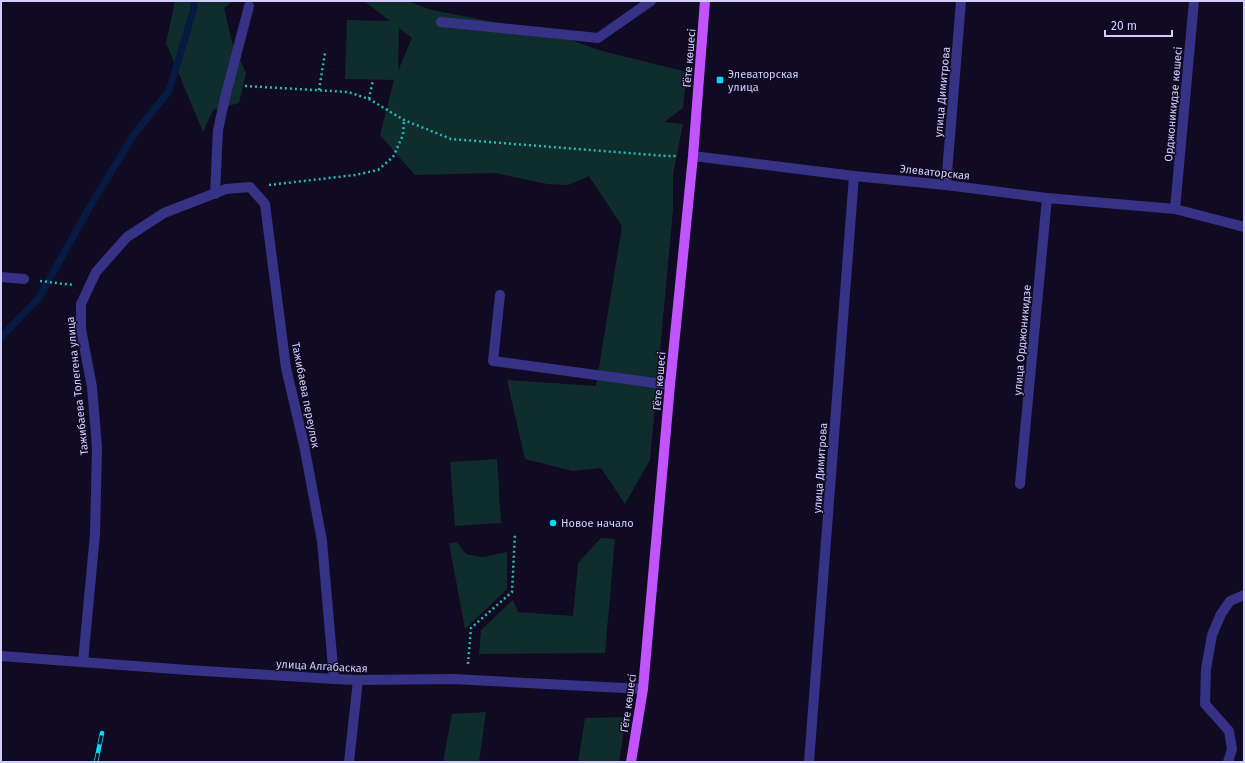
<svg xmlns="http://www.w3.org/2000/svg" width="1245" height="763" viewBox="0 0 1245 763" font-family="'Fira Sans',sans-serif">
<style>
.green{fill:#0e2d2c;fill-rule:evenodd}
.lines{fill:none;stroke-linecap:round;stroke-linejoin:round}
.stream{stroke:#051b42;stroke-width:7}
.path{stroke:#24bcb5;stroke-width:2.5;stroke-dasharray:2 3;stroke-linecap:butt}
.minor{stroke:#363285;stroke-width:10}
.major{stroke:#c154ff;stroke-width:10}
.rail-casing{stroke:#00ddf8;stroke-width:4.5}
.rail{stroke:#100b22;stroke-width:3;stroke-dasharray:9;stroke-linecap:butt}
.poi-dot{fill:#00ddf8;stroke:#100b22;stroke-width:1.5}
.labels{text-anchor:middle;stroke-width:3;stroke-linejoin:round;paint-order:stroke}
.street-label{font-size:11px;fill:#d3cdff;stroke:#100b22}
.poi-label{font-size:11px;fill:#d3cdff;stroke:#100b22;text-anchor:start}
</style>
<rect width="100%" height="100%" fill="#100b22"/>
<g class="green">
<polygon points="175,1 233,1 224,8 232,42 246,73 239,103 213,110 203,132 166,43"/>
<path d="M 364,1 L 407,1 L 432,10 L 551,33 L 602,51 L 687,72 L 683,108 L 664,122 L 683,124 L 673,175 L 673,210 L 650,460 L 625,504 L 601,468 L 573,471 L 525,459 L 507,380 L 596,386 L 622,226 L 589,176 L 568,185 L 547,184 L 495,173 L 415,175 L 380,135 L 394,80 L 345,79 L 347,20 L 390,21 ZM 399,28 L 412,38 L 398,71 Z"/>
<polygon points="497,459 501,523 455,526 450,462"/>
<polygon points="601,538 615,539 605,653 479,654 481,630 513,600 518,612 573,616 578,563"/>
<polygon points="457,542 466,554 483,557 507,552 507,589 465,629 449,543"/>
<polygon points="486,712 479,762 443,762 452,714"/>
<polygon points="626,717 619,762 578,762 585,718"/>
</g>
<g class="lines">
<polyline class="stream" points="1,337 39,298 89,208 133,136 169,91 194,8 194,1"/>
<g class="path">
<polyline points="245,86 348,92 369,99 404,120 451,139 666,156 678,156"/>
<polyline points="319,90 325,53"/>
<polyline points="369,99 373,80"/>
<polyline points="269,185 355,175 378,170 393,157 403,135 404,120"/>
<polyline points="40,281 73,285"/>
<polyline points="468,664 471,628 512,592 515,534"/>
</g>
<g class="minor">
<polyline points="441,22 598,38 651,1"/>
<polyline points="693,156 854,176 946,185 1047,198 1175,209 1244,227"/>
<polyline points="946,185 961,1"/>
<polyline points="215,194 218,130 225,98 249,6"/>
<polyline points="1175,209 1194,1"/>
<polyline points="1,277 24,279"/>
<polyline points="500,295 493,361 670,385"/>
<polyline points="1020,484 1047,198"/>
<polyline points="1,656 188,670 334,679 358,680 453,679 643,689"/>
<polyline points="83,662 95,534 97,448 92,387 81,329 81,304 96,272 127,237 164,213 226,189 250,187 265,204 286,368 304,445 322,541 334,679"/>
<polyline points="349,762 358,680"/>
<polyline points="809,762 854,176"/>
<polyline points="1228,762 1232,749 1229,731 1205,704 1206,669 1212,635 1221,614 1230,601 1244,595"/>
</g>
<polyline class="major" points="631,762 643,689 670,385 693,156 705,1"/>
<defs>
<polyline id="rail" points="96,762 102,733"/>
</defs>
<use href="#rail" class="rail-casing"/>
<use href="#rail" class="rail"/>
</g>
<g class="poi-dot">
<rect x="716" y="76" width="8" height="8" rx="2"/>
<circle cx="553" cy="523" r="4"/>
</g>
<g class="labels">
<g class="street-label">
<text transform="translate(689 58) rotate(-85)" y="4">Гёте көшесі</text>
<text transform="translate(942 92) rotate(-85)" y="4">улица Димитрова</text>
<text transform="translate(1173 104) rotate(-85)" y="4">Орджоникидзе көшесі</text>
<text transform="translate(935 172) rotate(6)" y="4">Элеваторская</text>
<text transform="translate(1022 340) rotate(-85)" y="4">улица Орджоникидзе</text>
<text transform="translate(659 381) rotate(-85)" y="4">Гёте көшесі</text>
<text transform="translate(77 386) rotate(-96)" y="4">Тажибаева Толегена улица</text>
<text transform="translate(306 395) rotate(79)" y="4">Тажибаева переулок</text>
<text transform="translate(820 468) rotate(-86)" y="4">улица Димитрова</text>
<text transform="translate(322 666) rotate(3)" y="4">улица Алгабаская</text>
<text transform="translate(628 703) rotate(-82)" y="4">Гёте көшесі</text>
</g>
<g class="poi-label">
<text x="728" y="78">Элеваторская<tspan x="728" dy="13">улица</tspan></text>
<text x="561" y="527">Новое начало</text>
</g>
</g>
<rect width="1245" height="763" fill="none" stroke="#d3cdff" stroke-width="4"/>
<path d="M1105 30v6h67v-6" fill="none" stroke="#d3cdff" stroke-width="2"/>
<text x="1111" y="30" font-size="12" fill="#d3cdff" stroke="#100b22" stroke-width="3" paint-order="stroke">20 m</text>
</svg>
